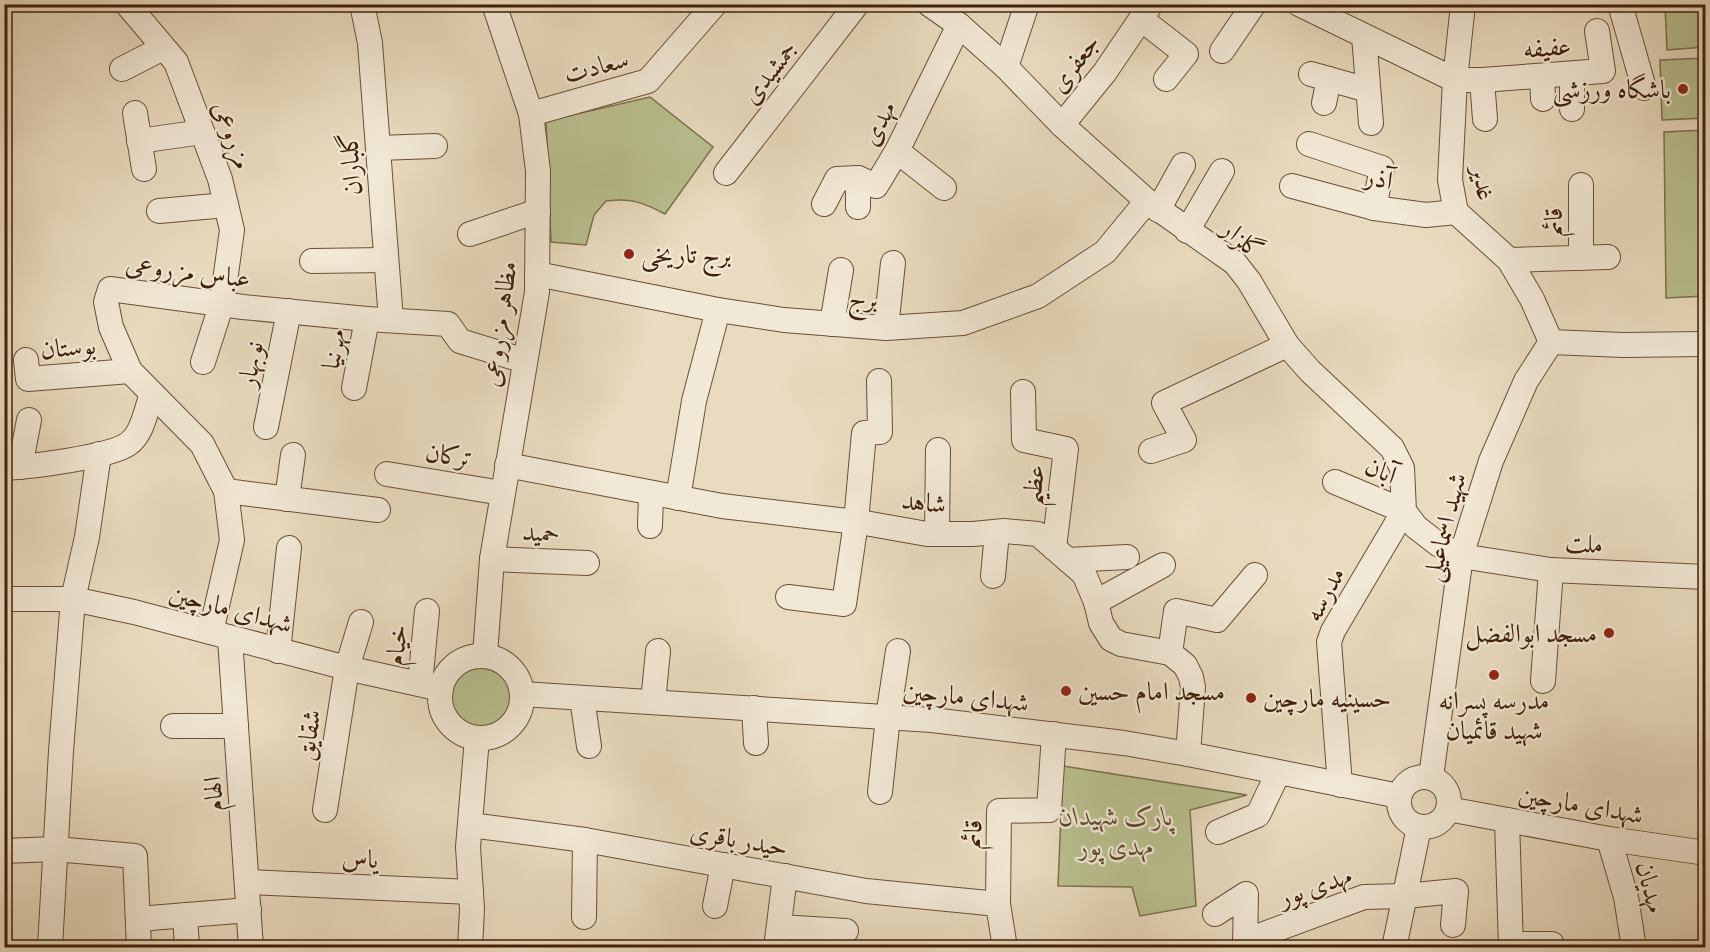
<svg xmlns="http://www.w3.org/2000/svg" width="1710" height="952" viewBox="0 0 1710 952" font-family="'Sorts Mill Goudy',Amiri,serif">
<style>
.green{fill:#b9c090;stroke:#7d704d;stroke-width:1.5}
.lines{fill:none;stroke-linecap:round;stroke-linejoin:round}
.minor-casing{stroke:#6b4f37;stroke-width:26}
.minor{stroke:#f1e8d5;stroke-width:24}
.poi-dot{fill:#8f2418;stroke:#f1e8d5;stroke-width:2}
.labels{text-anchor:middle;stroke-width:4.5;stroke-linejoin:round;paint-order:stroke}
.street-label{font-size:26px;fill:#41200a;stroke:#f1e8d5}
.poi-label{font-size:26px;fill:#41200a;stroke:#f1e8d5;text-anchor:start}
.park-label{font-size:26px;font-style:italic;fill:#5f482c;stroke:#f1e8d5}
</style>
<rect width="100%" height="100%" fill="#e9dbbf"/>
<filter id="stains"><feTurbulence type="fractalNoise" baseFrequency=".00333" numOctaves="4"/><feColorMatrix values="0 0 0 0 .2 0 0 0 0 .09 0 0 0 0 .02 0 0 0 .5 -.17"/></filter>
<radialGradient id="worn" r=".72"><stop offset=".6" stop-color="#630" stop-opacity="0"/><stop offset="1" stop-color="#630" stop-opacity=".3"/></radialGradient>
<g class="green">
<polygon points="1665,5 1705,5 1705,47 1667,50"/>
<polygon points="1705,58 1705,118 1662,120 1660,60"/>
<path d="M 650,97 L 713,147 L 665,214 C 642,202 632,198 606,201 L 594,215 L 586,245 L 551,242 L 546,121 Z"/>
<polygon points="1705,130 1705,296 1666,298 1664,132"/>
<circle cx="481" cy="698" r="30"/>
<polygon points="1063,766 1247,795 1190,810 1196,906 1140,916 1132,887 1058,886"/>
</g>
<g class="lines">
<defs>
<g id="minor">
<polyline points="127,4 176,62 220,179 232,230 222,303 203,362"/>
<polyline points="362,4 370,43 391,320"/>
<polyline points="929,4 959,25 1006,67 1062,125 1147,201 1235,263 1249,281 1287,345 1310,371 1392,448 1402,468 1404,511 1416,527 1438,544 1461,556 1551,570 1706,577"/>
<polyline points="1299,4 1455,80 1482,80 1603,71 1597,31"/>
<polyline points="1463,4 1455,80 1450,180 1456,212 1509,260 1532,299 1551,342"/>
<polyline points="1620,4 1644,88"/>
<polyline points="1141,19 1186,54 1166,79"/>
<polyline points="1364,36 1371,123"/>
<polyline points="1222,51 1254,4"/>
<polyline points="1006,67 1027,4"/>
<polyline points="122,69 163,48"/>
<polyline points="1311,74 1368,90"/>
<polyline points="1542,76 1543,99"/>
<polyline points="1482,80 1485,119"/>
<polyline points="1324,103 1329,79"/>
<polyline points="1572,109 1572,74"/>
<polyline points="135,113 144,169"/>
<polyline points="531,114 648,81 715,4"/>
<polyline points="1062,125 1105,72 1151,4"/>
<polyline points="139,141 202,132"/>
<polyline points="1309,144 1382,168 1374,208"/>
<polyline points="378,148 435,146"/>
<polyline points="897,151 944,188"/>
<polyline points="726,173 857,4"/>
<polyline points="858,178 858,207"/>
<polyline points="1581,185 1581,258"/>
<polyline points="1292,186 1374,208 1426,215 1456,212"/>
<polyline points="824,204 837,179 858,178 876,186 897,151 959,25"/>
<polyline points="1158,210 1183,165"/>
<polyline points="159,211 226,205"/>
<polyline points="1187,231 1222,171"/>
<polyline points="470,234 538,211"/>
<polyline points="1509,260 1608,257"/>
<polyline points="312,261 386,260"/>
<polyline points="537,274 718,310 784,320 886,328 963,323 1038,296 1105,252 1147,201"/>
<polyline points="832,324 841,270"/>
<polyline points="886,328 893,263"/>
<polyline points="1551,342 1623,345 1706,344"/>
<polyline points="26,360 28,379 130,371"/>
<polyline points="354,388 367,319"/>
<polyline points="1023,392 1024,440 1066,449 1054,548"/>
<polyline points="266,427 289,311"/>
<polyline points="1151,451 1184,440 1164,403 1287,345"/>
<polyline points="507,465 722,506 865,523 927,534 973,534 1004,531 1038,534 1084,574 1096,602 1101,623 1111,639 1121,644 1170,653 1185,665 1191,677 1193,687 1188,754"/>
<polyline points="20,467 29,420"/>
<path d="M 4,468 C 29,467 110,457 128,444 C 143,434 146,409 152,394"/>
<polyline points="387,474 502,493"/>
<polyline points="1335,482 1404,511 1333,631 1329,642 1340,785"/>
<polyline points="226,491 378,510"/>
<polyline points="678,498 694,401 718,310"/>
<polyline points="287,499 293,455"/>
<polyline points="650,526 651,493"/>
<polyline points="937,534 938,450"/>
<polyline points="492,559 587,563"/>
<polyline points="1068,560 1127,557"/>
<polyline points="993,576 997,532"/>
<polyline points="788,597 844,604 856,522 864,433 880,432 879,381"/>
<polyline points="4,599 73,599 134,612 347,668 441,689"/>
<polyline points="1096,602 1163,565"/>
<polyline points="211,632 232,540 226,491 202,444 130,371 111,327 106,302 110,289 243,307 367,319 448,324 460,341 525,361"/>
<polyline points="230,638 251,948"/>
<polyline points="278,651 289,548"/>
<polyline points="1170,653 1176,611 1217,620 1255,575"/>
<polyline points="485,655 492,559 537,292 538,171 531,114 494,4"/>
<circle cx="481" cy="697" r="41"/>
<polyline points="1543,681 1551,570"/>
<polyline points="420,684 427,611"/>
<polyline points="522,694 932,720 1124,743 1188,754 1399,796"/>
<polyline points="582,698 589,746"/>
<polyline points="653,702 658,651"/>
<polyline points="754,708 756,743"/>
<polyline points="173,726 236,726"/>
<circle cx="1424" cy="802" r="25"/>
<polyline points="1431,777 1461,556 1491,461 1526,381 1551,342"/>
<polyline points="880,792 888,717 898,651"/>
<polyline points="1448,809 1609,839 1706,853"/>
<polyline points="325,810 347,668 361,622"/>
<polyline points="1507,820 1511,948"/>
<polyline points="470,825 585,840 866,891 998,904"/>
<polyline points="1218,832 1258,815 1278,773"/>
<polyline points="1609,839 1626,897 1634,948"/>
<polyline points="4,851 55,849 135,856 139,948"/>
<polyline points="247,882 471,892"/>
<polyline points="715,906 723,865"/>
<polyline points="1215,914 1246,894 1245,948"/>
<polyline points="185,915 187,948"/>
<polyline points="584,917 585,840"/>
<polyline points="138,919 249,910"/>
<polyline points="779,927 846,931"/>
<polyline points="1245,941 1364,897 1405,896 1456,891 1453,925"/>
<polyline points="1511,944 1552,944 1553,948"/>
<polyline points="50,948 61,751 73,599 87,537 99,454"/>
<polyline points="470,948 472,909 468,847 477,738"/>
<polyline points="776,948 785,876"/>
<polyline points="1005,948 998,904 999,811 1049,810 1054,734"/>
<polyline points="1394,948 1419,827"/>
</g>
</defs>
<use href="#minor" class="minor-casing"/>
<use href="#minor" class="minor"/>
</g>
<g class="poi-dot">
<circle cx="1683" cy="89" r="6"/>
<circle cx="629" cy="254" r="6"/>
<circle cx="1609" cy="633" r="6"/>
<circle cx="1494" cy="675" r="6"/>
<circle cx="1066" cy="691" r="6"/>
<circle cx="1251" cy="698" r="6"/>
</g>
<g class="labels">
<g class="street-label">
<text transform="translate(1547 47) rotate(-4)" y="9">عفیفه</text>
<text transform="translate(1074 63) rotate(-53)" y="9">جعفری</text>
<text transform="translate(596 66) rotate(-15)" y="9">سعادت</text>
<text transform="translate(769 72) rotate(-52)" y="9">جمشیدی</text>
<text transform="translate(878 123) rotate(-62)" y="9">مهدی</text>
<text transform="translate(233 135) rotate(70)" y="9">مزروعی</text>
<text transform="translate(350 164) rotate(-94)" y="9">گلباران</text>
<text transform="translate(1379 178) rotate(12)" y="9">آذر</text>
<text transform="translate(1484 183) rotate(79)" y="9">غدیر</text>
<text transform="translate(1553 222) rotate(-90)" y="9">قائم</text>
<text transform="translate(1243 239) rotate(41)" y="9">گلزار</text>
<text transform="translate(188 271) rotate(7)" y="9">عباس مزروعی</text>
<text transform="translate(863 298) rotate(4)" y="9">برج</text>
<text transform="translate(499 324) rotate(-82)" y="9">مظاهر مزروعی</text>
<text transform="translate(68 347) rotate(-5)" y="9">بوستان</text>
<text transform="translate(333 349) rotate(-80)" y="9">مهرنیا</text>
<text transform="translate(250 364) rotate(-79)" y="9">نوبهار</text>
<text transform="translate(449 455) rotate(9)" y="9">ترکان</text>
<text transform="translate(1381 470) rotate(23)" y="9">آبان</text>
<text transform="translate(1033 485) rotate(-83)" y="9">عظیم</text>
<text transform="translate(924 502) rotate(6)" y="9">شاهد</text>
<text transform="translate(1444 527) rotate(-76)" y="9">شهید اسماعیلی</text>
<text transform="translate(541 532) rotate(3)" y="9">حمید</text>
<text transform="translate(1584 543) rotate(3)" y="9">ملت</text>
<text transform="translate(1324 594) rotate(-62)" y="9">مدرسه</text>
<text transform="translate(231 608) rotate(15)" y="9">شهدای مارچین</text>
<text transform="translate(396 645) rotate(-84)" y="9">خیام</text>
<text transform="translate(966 696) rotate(6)" y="9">شهدای مارچین</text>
<text transform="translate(308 735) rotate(-81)" y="9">شقایق</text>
<text transform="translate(213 794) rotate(-94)" y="9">الهام</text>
<text transform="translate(1581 804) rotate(10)" y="9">شهدای مارچین</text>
<text transform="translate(972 834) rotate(-85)" y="9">قائم</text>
<text transform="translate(739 839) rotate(10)" y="9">حیدر باقری</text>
<text transform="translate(360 858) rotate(3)" y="9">یاس</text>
<text transform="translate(1315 886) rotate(-19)" y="9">مهدی پور</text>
<text transform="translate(1651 887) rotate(76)" y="9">مهدیان</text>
</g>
<g class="poi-label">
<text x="1671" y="98" text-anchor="end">باشگاه ورزشی</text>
<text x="641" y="263">برج تاریخی</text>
<text x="1597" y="642" text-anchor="end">مسجد ابوالفضل</text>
<text x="1078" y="700">مسجد امام حسین</text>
<text x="1263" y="707">حسینیه مارچین</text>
<text x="1494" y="709" text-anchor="middle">مدرسه پسرانه<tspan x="1494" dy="30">شهید قائمیان</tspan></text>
</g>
<g class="park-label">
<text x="1116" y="825">پارک شهیدان<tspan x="1116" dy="30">مهدی پور</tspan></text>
</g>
</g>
<rect width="1710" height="952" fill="none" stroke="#e9dbbf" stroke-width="24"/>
<rect x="6" y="6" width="1698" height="940" fill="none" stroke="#41200a" stroke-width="3"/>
<rect x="12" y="12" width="1686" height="928" fill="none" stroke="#41200a" stroke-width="1.5"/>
<rect width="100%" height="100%" filter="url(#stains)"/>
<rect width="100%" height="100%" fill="url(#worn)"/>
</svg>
